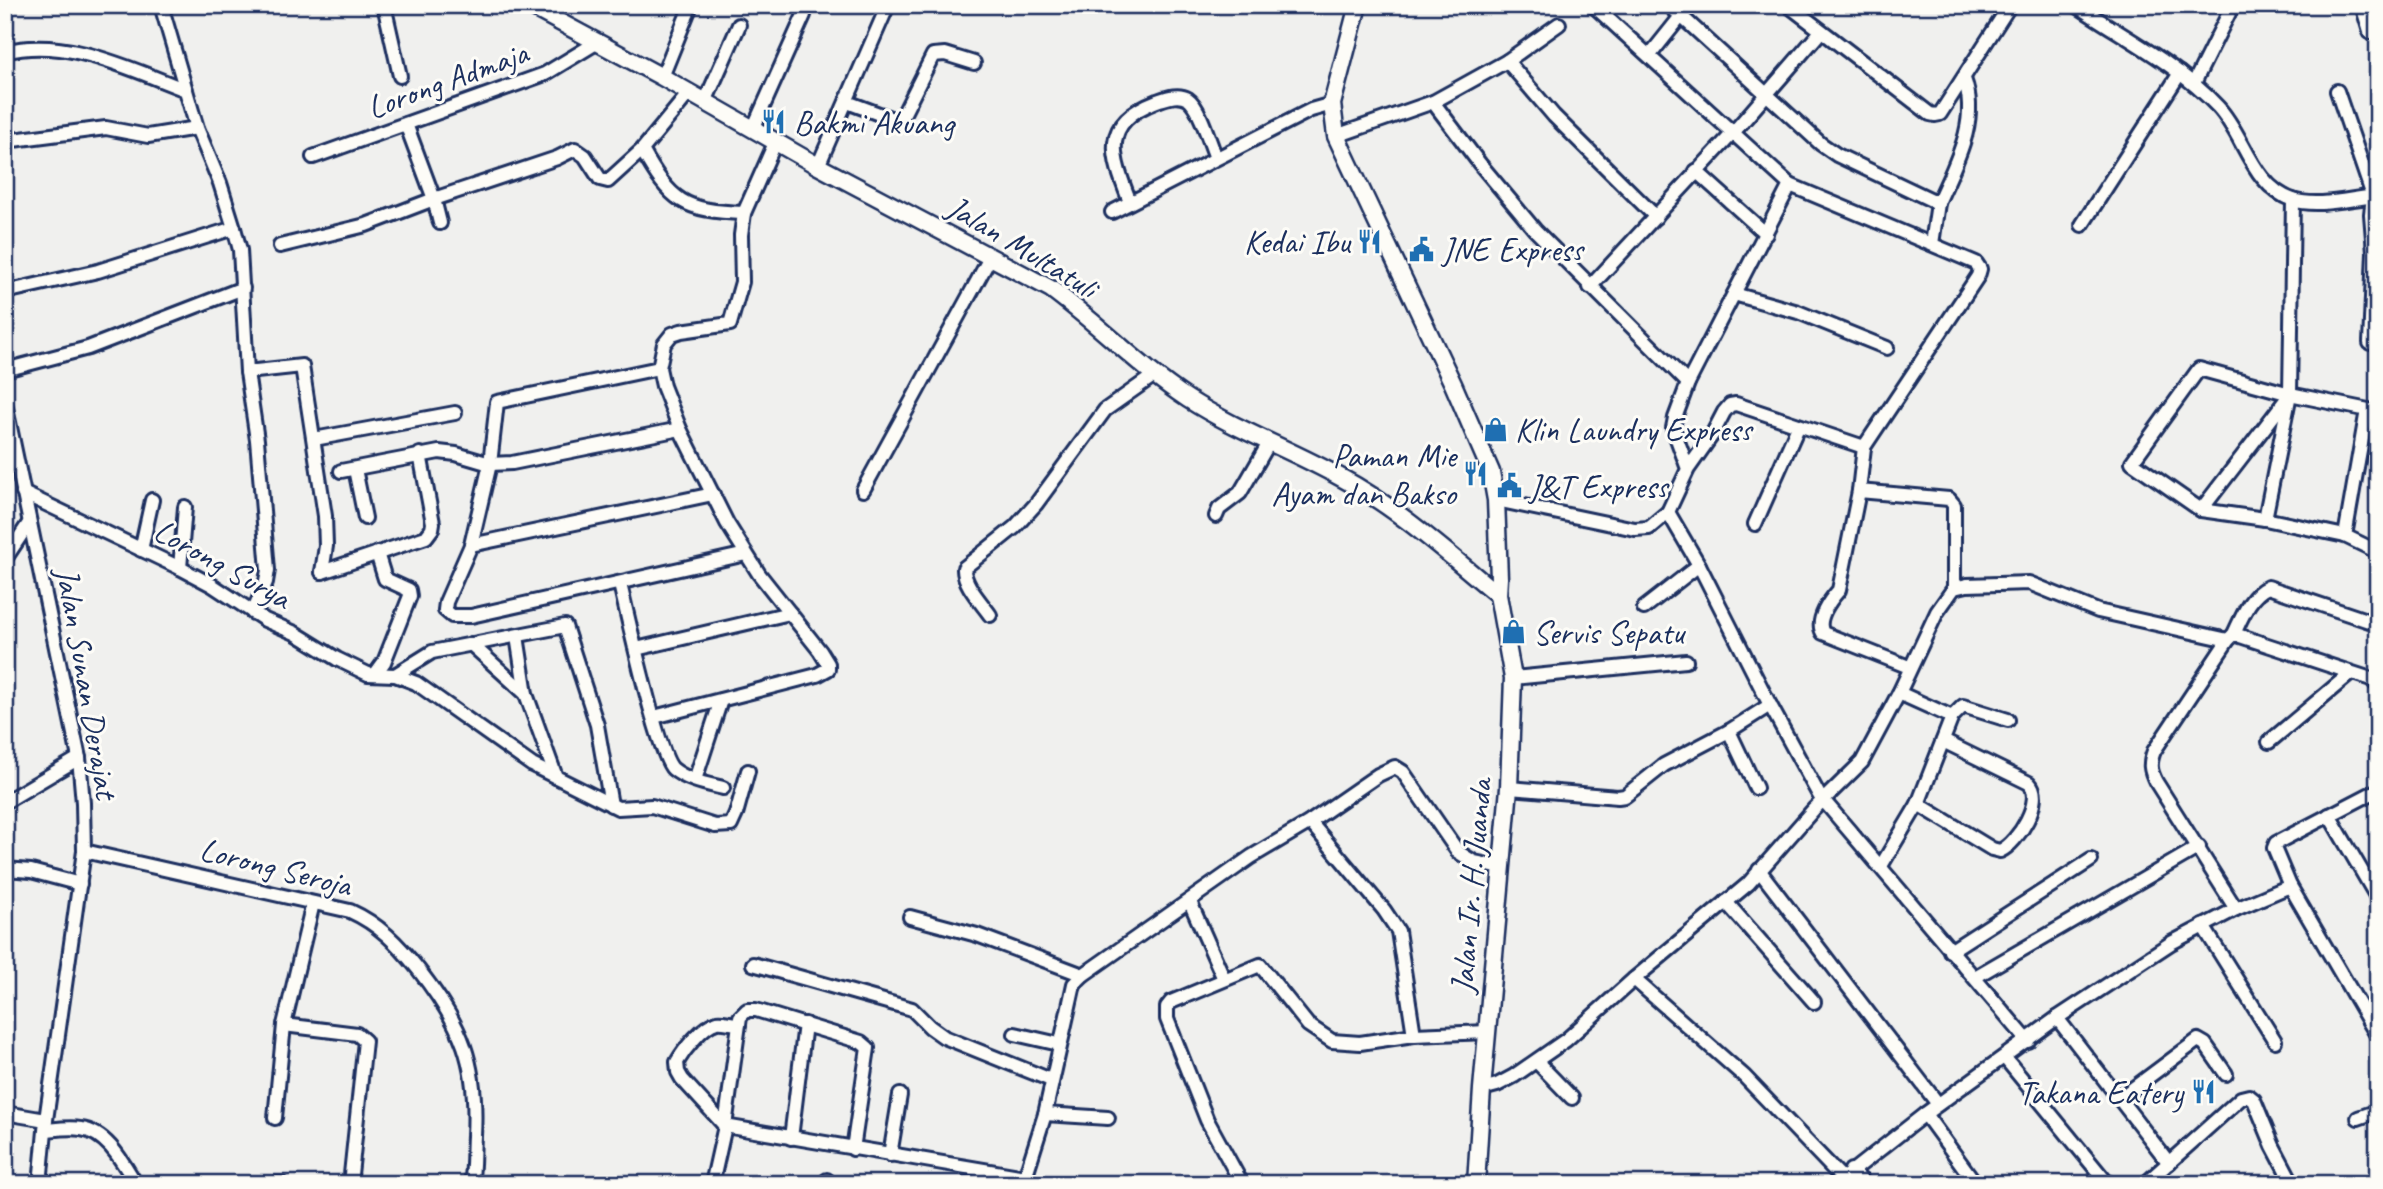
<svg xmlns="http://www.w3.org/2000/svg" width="2383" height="1189" viewBox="0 0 2383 1189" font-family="Caveat,sans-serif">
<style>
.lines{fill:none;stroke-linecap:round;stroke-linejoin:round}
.minor-casing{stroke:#1b2f5e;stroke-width:18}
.major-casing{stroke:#1b2f5e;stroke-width:21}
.minor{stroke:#fdfcf7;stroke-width:12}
.major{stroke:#fdfcf7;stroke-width:16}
.labels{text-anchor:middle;stroke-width:6;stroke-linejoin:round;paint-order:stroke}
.street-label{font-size:33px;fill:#1b2f5e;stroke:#fdfcf7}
.poi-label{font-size:33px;fill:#1b2f5e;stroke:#fdfcf7;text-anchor:start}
</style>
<rect width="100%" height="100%" fill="#f0f0ee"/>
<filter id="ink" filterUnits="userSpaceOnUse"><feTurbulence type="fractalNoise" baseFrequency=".0143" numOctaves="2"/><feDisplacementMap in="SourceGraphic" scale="14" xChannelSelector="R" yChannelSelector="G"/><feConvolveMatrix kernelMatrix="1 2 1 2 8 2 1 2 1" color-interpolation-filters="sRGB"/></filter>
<g filter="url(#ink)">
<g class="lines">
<defs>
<g id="minor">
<polyline points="161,5 197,128 220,183 234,228"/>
<polyline points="384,5 400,76"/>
<polyline points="1593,5 1790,185"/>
<polyline points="1669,5 1821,144 1837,155 1938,203 1932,244"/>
<polyline points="1788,5 1930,114 1935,115 1940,114 2010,5"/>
<path d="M 2076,5 C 2123,37 2179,65 2218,107 C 2245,136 2252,186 2293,200 C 2319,208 2351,198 2378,196"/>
<polyline points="2362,5 2370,32"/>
<path d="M 5,52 C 65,36 130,69 186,90"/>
<polyline points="1650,55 1690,5"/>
<polyline points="1507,61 1559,24"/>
<polyline points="662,77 691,5"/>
<polyline points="2194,83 2233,5"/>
<polyline points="2337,91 2373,196 2371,214 2374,252 2370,343"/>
<polyline points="705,102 739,25"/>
<polyline points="847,102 898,121 904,113 933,55 945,54 974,63"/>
<polyline points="1433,102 1480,164 1535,230 1688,383"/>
<polyline points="406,124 434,199 440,223"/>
<polyline points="753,129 804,15"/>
<polyline points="1336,136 1433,102 1507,61 1554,116 1656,217"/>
<polyline points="5,141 106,128 148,136 197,128"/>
<path d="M 642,150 C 671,202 684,211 744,213"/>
<polyline points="313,157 545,74 596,43"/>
<polyline points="818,166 888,5"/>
<polyline points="1696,171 1766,234"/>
<polyline points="2293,200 2290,394 2378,412"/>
<path d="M 1130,202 C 1112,156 1099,123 1157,101 C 1166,98 1178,93 1188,99 C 1200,107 1210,144 1216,158"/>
<path d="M 1938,203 C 1955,164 1980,121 1964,79"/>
<polyline points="1112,212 1311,110 1332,104"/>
<polyline points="2082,225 2180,73"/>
<polyline points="280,246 366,225 434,199 557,158 575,149 585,156 600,179 608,181 642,150 689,93"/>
<polyline points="1590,287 1732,134 1817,36"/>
<polyline points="5,292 98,271 234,228 240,250 247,372 257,440 268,570 266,582 253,613"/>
<polyline points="1734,294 1798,312 1887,348"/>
<polyline points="659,368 497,402 490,464 471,545 446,602 445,610 452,616 471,616 746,554"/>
<polyline points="5,370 88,348 243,288"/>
<polyline points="247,372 302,366 325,516 326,546 322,572"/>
<polyline points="2288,397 2201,510 2265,519 2345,536 2378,552"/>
<polyline points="5,403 79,758 83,803 84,851 46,1120 40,1184"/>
<polyline points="314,439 455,413"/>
<path d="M 1864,447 L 1859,491 L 1839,590 C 1830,600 1815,620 1823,633 L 1909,667"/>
<polyline points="355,469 365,518"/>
<polyline points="341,471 439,452 456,454 490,464 512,463 680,429"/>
<polyline points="863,490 991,256"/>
<polyline points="1859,491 1949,499 1954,505 1954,588"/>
<polyline points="23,493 180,568 212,585 265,620 295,633 337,659 368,674 395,675 416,683 532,765 618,808 652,806 715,826 731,825 736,814 748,771"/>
<polyline points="1496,500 1635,529 1649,528 1668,512 1699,565 1770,705 1819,795 2028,1041"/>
<polyline points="2201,510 2132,462 2199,369 2290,394 2265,519"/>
<polyline points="1668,512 1688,469 1673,428 1675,418 1688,383 1790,185 1976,263 1980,269 1978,276 1864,447 1736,404 1730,405 1724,412 1712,435 1688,469"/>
<polyline points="1216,516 1219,509 1240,493 1269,443"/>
<polyline points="1755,524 1798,427"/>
<polyline points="2345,536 2367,410"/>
<polyline points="471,545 713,494"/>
<polyline points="141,550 152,500"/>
<polyline points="5,559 29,523"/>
<polyline points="180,568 185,507"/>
<polyline points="322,572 426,537 432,529 433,523 420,454"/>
<path d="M 620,584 C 627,613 658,756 673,769 C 686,780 707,784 723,788"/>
<polyline points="1644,608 1699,565"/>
<path d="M 990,615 C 981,602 963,584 964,568 L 1015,527 L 1036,504 L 1105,410 L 1153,376"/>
<path d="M 2234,634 C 2242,617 2250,595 2268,587 L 2378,624"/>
<polyline points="517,636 526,694 556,777"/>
<polyline points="471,644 526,694"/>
<polyline points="636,649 790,613"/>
<polyline points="376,673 384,662 410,596 409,590 385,579 377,553"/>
<polyline points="395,675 432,652 565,626 597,725 611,805"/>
<polyline points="1513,678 1686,661"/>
<polyline points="1899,693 1952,717"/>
<polyline points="654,717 817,675 828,669 828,664 820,651 759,574 727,523 680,429 663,386 659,368 664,344 672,334 681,331 730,324 742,282 741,235 744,213 775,143"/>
<polyline points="1729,731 1756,788"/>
<polyline points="2269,742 2351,673"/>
<polyline points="695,780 721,700"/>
<polyline points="1509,788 1618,797 1625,796 1664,765 1729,731 1770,705"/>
<polyline points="5,802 79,758"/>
<path d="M 1918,804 L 1992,849 L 2000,851 C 2018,843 2045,799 2029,783 L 1943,741"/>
<polyline points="2329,815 2378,899"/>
<polyline points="1310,822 1384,910 1398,931 1414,1035"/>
<path d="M 84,851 L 350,911 C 379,924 398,944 418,969 C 462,1025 478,1063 474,1136 C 473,1151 474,1169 471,1184"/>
<polyline points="1881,866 1918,804 1952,717 1963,706 2008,720"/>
<polyline points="5,869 31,871 80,884"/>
<polyline points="1759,870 1938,1104"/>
<polyline points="2290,886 2274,848 2276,843 2378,790"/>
<polyline points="1190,902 1224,979"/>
<polyline points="1726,902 1814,1002"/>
<path d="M 2236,909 L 2156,782 C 2150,770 2149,764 2154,751 L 2228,640 L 2234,634 L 2371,679 L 2378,686"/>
<polyline points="910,917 977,935 1083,975"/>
<polyline points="2203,926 2275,1041"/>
<polyline points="1950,951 2091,860"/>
<polyline points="753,964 912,1009 930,1027 944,1037 1051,1080"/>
<polyline points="1975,977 2199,847"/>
<polyline points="1634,979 1744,1076 1842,1178"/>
<polyline points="2057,1018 2169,1163"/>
<path d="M 739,1024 C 732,1024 723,1021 717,1022 C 703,1025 684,1050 677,1062 L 678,1072 L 682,1079 L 725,1126 L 1025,1177"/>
<polyline points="284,1025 357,1034 365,1041 350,1184"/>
<polyline points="1015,1034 1059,1044"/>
<polyline points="2005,1058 2108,1184"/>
<polyline points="1537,1062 1572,1098"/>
<polyline points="1482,1089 1497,1085 1514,1076 1566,1040 1634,979 1748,884 1814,809 1862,762 1899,693 1937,612 1954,588 1967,585 2029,583 2098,611 2228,640"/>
<polyline points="2119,1099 2198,1040 2205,1044 2226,1074"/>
<polyline points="5,1113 46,1120"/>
<polyline points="1045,1114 1108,1118"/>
<polyline points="1925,1114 1976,1184"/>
<polyline points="275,1118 284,1025 313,903"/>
<polyline points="2358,1118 2378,1111"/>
<path d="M 46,1130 C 57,1129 70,1127 81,1129 C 107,1132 123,1163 136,1184"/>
<polyline points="791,1138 805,1024"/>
<polyline points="890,1155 900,1095"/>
<polyline points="1851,1170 1865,1184"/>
<polyline points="275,1184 282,1184"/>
<polyline points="712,1184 725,1126 740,1017 747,1010 756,1010 861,1042 868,1048 853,1149"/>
<polyline points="827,1184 827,1180"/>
<polyline points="1023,1184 1045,1114 1074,984 1083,975 1251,857 1310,822 1378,775 1395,767 1403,772 1458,852 1474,862 1503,868"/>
<polyline points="1242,1184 1207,1120 1167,1019 1167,1007 1171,1002 1260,965 1308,1025 1332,1041 1360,1043 1414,1035 1488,1032"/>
<polyline points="1836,1184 1925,1114 2057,1018 2171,943 2236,909 2290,886 2378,1037"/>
<polyline points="2145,1184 2241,1098 2249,1096 2254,1100 2273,1146 2293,1184"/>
</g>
<g id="major">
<path d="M 528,5 L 662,77 L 818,166 L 1051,289 C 1099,324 1139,367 1188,399 C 1236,430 1290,449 1340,477 C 1398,508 1447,553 1498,595"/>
<polyline points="1358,5 1332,104 1336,136 1453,384 1491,472 1496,500 1499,578 1498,595 1513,678 1509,788 1482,1089 1476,1184"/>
</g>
</defs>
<use href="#minor" class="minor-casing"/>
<use href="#major" class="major-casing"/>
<use href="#minor" class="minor"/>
<use href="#major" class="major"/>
</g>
</g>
<defs>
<symbol id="restaurant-bare" viewBox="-9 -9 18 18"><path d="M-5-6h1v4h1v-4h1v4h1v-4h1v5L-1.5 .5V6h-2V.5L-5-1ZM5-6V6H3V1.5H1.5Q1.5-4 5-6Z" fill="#1f6fb2" stroke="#fdfcf7" stroke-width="2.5" paint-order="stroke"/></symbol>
<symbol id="civic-bare" viewBox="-9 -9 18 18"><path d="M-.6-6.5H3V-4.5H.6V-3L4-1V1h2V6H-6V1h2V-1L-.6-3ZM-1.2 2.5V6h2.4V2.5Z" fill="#1f6fb2" stroke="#fdfcf7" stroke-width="2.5" paint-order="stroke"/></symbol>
<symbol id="shop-bare" viewBox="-9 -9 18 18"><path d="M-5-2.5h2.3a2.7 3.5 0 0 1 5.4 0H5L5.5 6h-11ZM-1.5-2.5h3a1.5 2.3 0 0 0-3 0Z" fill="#1f6fb2" stroke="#fdfcf7" stroke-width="2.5" paint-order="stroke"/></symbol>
</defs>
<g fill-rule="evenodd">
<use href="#restaurant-bare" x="756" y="104" width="35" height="35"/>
<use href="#restaurant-bare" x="1352" y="224" width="35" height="35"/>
<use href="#civic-bare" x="1404" y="232" width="35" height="35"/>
<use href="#shop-bare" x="1478" y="412" width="35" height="35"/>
<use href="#restaurant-bare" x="1458" y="456" width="35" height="35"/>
<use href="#civic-bare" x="1492" y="468" width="35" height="35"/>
<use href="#shop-bare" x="1496" y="614" width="35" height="35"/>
<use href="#restaurant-bare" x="2186" y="1074" width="35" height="35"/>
</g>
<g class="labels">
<g class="street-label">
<text transform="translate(447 79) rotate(-20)" y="12">Lorong Admaja</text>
<text transform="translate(1023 246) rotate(31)" y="12">Jalan Multatuli</text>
<text transform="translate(223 563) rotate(29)" y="12">Lorong Surya</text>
<text transform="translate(88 683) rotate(80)" y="12">Jalan Sunan Derajat</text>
<text transform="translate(276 866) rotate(14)" y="12">Lorong Seroja</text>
<text transform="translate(1470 886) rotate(-85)" y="12">Jalan Ir. H. Juanda</text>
</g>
<g class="poi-label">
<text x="794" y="134">Bakmi Akuang</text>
<text x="1350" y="253" text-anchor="end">Kedai Ibu</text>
<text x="1442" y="261">JNE Express</text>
<text x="1515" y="441">Klin Laundry Express</text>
<text x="1456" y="467" text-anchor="end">Paman Mie<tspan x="1456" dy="38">Ayam dan Bakso</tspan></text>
<text x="1529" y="498">J&amp;T Express</text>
<text x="1533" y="644">Servis Sepatu</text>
<text x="2183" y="1104" text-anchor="end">Takana Eatery</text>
</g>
</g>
<rect width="2383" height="1189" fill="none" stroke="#fdfcf7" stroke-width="28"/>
<rect x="14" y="14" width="2355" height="1161" fill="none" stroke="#1b2f5e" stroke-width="2.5" filter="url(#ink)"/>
</svg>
